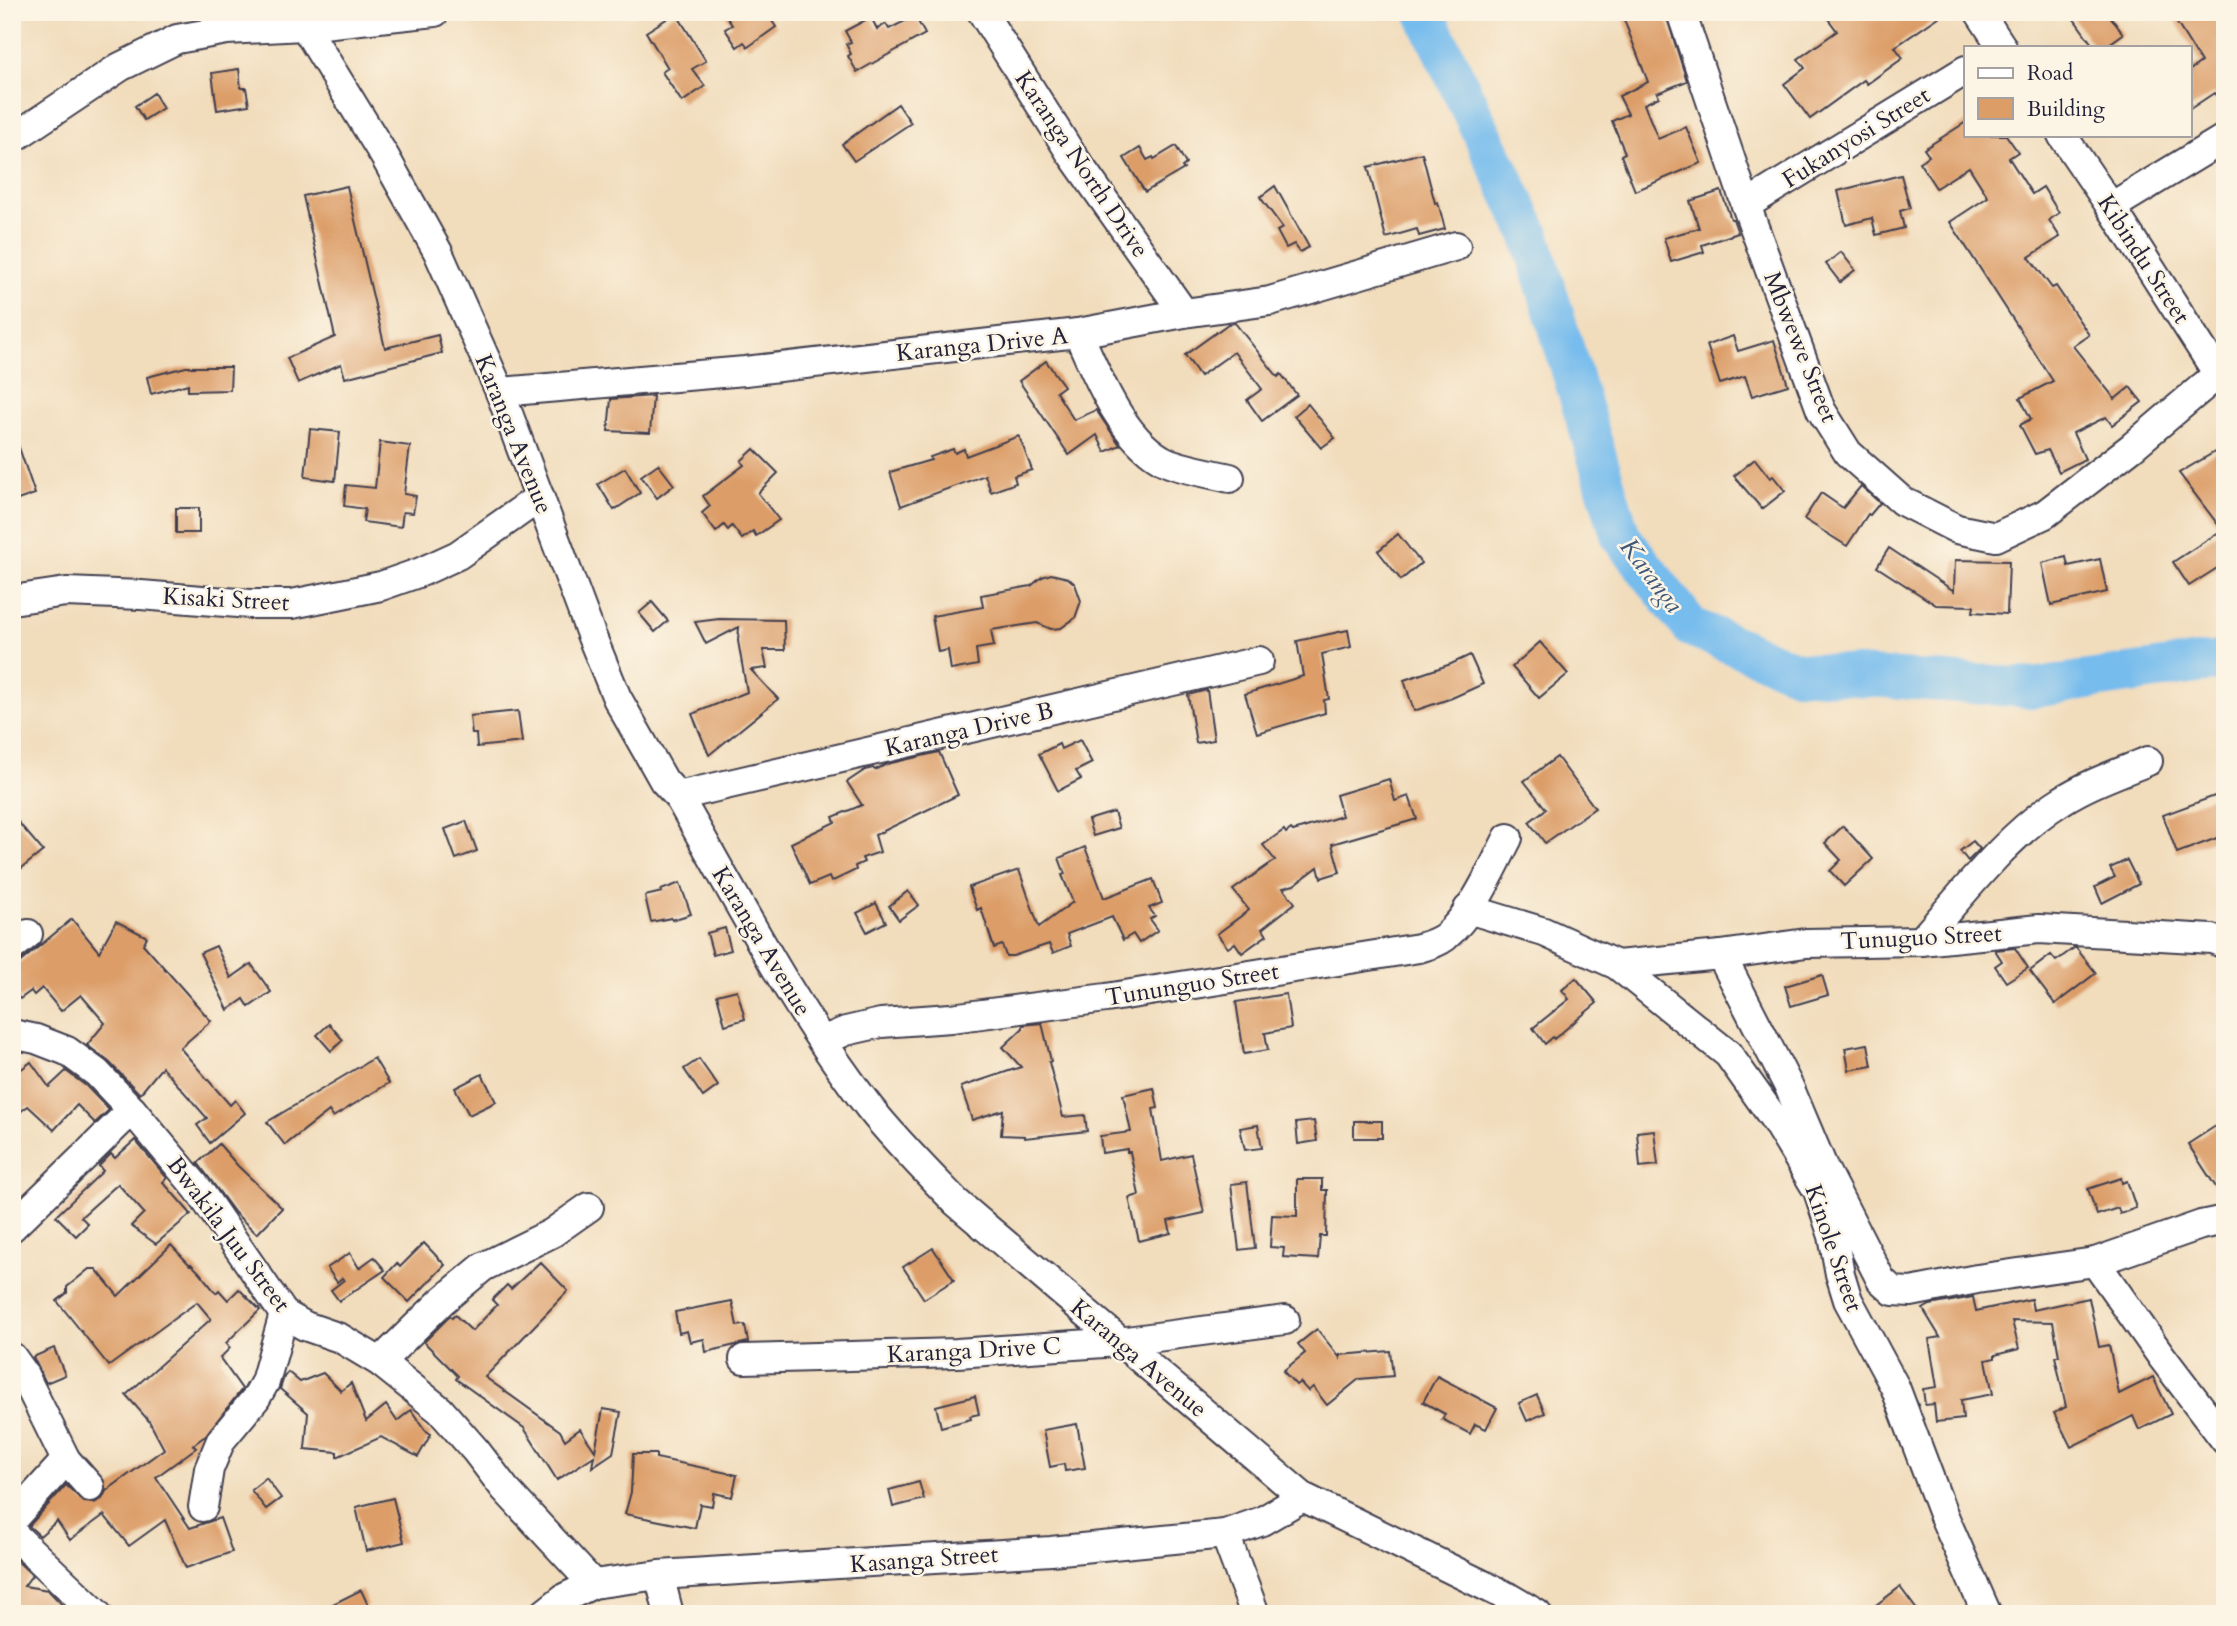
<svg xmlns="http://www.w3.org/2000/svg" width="2237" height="1626" viewBox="0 0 2237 1626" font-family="Cardo,serif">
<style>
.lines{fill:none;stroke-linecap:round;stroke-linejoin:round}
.river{stroke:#76bced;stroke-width:40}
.building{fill:#dc9d67}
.minor-casing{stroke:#413e4e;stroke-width:32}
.minor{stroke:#fff;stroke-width:28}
.labels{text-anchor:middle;stroke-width:5;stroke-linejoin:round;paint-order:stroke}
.street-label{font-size:24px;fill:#22223b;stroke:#fcf5e5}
.water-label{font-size:26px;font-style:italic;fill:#3f5879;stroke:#fcf5e5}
</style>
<rect width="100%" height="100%" fill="#fcf5e5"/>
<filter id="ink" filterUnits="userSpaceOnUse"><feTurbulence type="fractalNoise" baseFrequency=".0143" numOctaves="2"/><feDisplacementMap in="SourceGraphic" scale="14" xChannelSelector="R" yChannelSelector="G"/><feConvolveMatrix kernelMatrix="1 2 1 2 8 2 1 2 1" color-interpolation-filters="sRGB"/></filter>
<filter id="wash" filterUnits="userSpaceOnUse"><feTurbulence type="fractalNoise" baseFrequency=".00686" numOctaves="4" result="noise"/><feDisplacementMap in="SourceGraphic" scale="28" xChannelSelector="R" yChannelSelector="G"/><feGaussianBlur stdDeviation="1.57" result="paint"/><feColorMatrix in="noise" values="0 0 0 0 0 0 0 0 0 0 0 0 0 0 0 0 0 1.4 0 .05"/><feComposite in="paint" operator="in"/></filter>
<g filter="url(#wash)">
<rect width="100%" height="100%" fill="#f1dcbb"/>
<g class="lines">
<polyline class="river" points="1424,12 1530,234 1621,537 1691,627 1797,672 2033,688 2225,660"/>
</g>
<g id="blocks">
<g class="building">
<polygon points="723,12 766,12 776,27 748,47 744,42 737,47 725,29 732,25"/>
<polygon points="1621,12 1665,12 1687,81 1657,93 1659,97 1644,104 1658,139 1686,127 1701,163 1635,191 1621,155 1625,153 1612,121 1628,114 1619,96 1648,82"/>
<polygon points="1823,12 1946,12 1895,47 1903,58 1867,84 1864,80 1810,119 1784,84 1805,68 1798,59 1837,31"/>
<polygon points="2069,12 2107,12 2123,34 2105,47 2094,47"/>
<polygon points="2170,12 2219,12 2225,24 2225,105 2214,93 2190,109 2190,70 2201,62"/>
<polygon points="676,13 706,61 692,69 705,86 682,102 662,72 668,68 646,32"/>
<polygon points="915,16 925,34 857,72 848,56 851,54 846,44 851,42 845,31 871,17 877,29 886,24 889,29"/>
<polygon points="239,69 241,88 246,88 249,105 217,110 212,73"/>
<polygon points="154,93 163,108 144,120 135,106"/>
<polygon points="898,104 911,123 854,161 842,144"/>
<polygon points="1966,122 1966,135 2006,135 2018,152 2009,158 2032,194 2043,187 2059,213 2049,220 2060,237 2029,257 2052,288 2056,286 2089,335 2073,346 2115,399 2130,387 2142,402 2112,425 2106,417 2073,433 2085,459 2059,472 2048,450 2035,454 2020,425 2031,419 2020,398 2053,381 1950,222 1988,197 1969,167 1936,188 1919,162 1929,156 1924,149"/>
<polygon points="1176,146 1186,164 1182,167 1184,169 1145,192 1124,158 1140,148 1147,160 1153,157 1154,159"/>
<polygon points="1422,153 1435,203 1438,202 1445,229 1419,236 1417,229 1386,238 1368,167"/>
<polygon points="1901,175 1910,208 1900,211 1904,228 1876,235 1872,218 1846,225 1838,191"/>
<polygon points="347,186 385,348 438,335 442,353 345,378 341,364 298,383 287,358 335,337 303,196"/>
<polygon points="1275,186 1309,247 1300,252 1294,244 1286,248 1277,231 1283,228 1260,197"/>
<polygon points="1721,191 1731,219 1733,219 1738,233 1702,245 1704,252 1671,262 1664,238 1699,228 1690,201"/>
<polygon points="1841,252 1855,270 1840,282 1826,264"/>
<polygon points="1235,323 1278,377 1281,374 1297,395 1262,421 1247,400 1262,389 1234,352 1200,376 1185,355 1228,324"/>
<polygon points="1733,336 1738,351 1774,340 1788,385 1752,396 1745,376 1720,384 1707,345"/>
<polygon points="1046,361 1064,386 1056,392 1074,420 1096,410 1120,445 1105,452 1097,435 1069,455 1019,381"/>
<polygon points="186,367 231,367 230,390 188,391 188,384 151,394 147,377"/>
<polygon points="653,396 650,433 608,431 611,399"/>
<polygon points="1308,404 1335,438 1321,448 1294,416"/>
<polygon points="310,429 340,432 335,481 305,477"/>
<polygon points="12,436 15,436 35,494 12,502"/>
<polygon points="1019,436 1032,470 1014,476 1016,483 991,492 985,475 901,506 890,472 931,460 930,457 953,449 955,453 964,449 966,456"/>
<polygon points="380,442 410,446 404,494 416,496 413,513 403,512 401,527 363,522 365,509 344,506 346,485 375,488"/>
<polygon points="2225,446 2225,563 2189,586 2173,562 2222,530 2179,473"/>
<polygon points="754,449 778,473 758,493 779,520 756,536 753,531 742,539 732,526 728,530 724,525 716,532 702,513 710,506 703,496 744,465 741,461"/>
<polygon points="1755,459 1770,478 1773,476 1785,491 1762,509 1734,476"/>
<polygon points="658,464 674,485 657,498 641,476"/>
<polygon points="625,468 640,493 614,510 598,484"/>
<polygon points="1861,486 1880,503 1870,515 1868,514 1847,546 1804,519 1821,493 1843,508"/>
<rect x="176" y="508" width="23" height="25"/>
<polygon points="1398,534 1421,563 1401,580 1378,551"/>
<polygon points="1889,548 1954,591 1955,560 2009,561 2007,614 1973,612 1974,606 1936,605 1877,567"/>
<polygon points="2066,557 2068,566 2100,559 2107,592 2051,605 2042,563"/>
<polygon points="1051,574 1068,578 1075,584 1081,601 1075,618 1061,628 1051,629 1037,623 991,630 994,646 976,649 978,665 951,670 948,650 938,652 932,616 983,607 981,595 1031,586 1042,577"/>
<polygon points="652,602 668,621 655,632 639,613"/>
<polygon points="719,619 784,620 785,650 763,650 767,668 751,670 778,699 709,755 692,714 747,692 738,641 739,627 706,644 695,622"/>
<polygon points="1348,630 1351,647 1322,654 1329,699 1324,700 1325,713 1257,733 1245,694 1303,676 1297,641"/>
<polygon points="1540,642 1568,674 1539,698 1512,667"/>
<polygon points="1470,655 1483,684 1452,698 1414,711 1404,680 1451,664"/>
<polygon points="1207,690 1214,740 1196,743 1188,695"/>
<polygon points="518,711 522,742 477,747 476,734 472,734 470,716"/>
<polygon points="1080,740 1092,763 1076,771 1081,779 1058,791 1039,754 1059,744 1061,749"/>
<polygon points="939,752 958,795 875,835 880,852 862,858 864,862 855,866 856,870 831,882 829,877 810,885 791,843 835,822 833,817 862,805 847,782 865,770 873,768 875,770 887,764"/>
<polygon points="1557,757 1595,808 1545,843 1529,822 1546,809 1524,781"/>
<polygon points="1389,779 1395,801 1409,796 1417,819 1332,844 1340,872 1321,878 1318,867 1294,885 1283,888 1295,903 1262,929 1267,935 1242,953 1235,943 1228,948 1217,934 1249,910 1233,890 1275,860 1263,845 1284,830 1286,833 1291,829 1293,831 1342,816 1336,795"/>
<polygon points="2220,794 2225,807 2225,835 2177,853 2163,815"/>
<polygon points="1114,812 1119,828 1093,836 1088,820"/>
<polygon points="12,815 43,851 12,876"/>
<polygon points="466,821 477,851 456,859 445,829"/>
<polygon points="1843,826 1873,859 1844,886 1830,871 1841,860 1825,843"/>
<polygon points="1973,841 1980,849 1968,861 1960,851"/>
<polygon points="1085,847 1104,898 1153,879 1162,903 1149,908 1155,916 1150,919 1158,930 1139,943 1133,934 1123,940 1112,917 1067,934 1071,946 1053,953 1049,944 1013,956 1006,956 1002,945 994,948 981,908 977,910 969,887 1019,870 1039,927 1073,902 1062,875 1065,874 1059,858"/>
<polygon points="2127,860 2139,884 2102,903 2095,887 2115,877 2110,868"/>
<polygon points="680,883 691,914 672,920 671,918 651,922 645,896 662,892 661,890"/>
<polygon points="908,891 919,905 899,920 889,906"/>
<polygon points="876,903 886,922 867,932 857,913"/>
<polygon points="72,919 99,952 116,921 147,937 143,944 211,1021 180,1048 230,1105 235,1100 245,1113 210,1143 197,1125 207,1118 162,1067 140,1094 109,1062 87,1045 105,1023 81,995 61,1011 42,988 34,995 31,991 20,999 12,989 12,969"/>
<polygon points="725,928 731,950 713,955 707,933"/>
<polygon points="216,946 231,978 251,964 271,992 249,1007 244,999 228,1010 200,953"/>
<polygon points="2015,948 2028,968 2006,982 1995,966 2002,961 1995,950"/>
<polygon points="2074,948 2076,948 2096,973 2055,1004 2030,971 2051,955 2056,961"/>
<polygon points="1822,975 1828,995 1791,1006 1785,986"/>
<polygon points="1576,978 1597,1003 1554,1039 1553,1037 1545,1044 1533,1028 1569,999 1562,990"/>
<polygon points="737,990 745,1019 725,1025 717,995"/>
<polygon points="1286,994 1291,1028 1265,1033 1268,1050 1244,1054 1236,1002"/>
<polygon points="1042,1023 1051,1061 1049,1062 1063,1117 1085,1115 1087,1131 1025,1138 1025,1136 1001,1135 1003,1110 972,1120 961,1087 1021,1067 1003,1047 1023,1028 1023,1025"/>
<polygon points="329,1024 343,1040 331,1051 317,1035"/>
<polygon points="1868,1044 1872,1066 1849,1070 1845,1048"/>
<polygon points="374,1058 389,1083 333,1117 329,1111 285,1145 267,1122"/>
<polygon points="699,1059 718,1086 703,1097 684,1069"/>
<polygon points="31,1062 49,1087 66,1071 86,1086 109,1110 95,1123 77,1105 54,1130 28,1106 12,1118 12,1076"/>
<polygon points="482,1074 496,1102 469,1115 455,1088"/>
<polygon points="1154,1088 1158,1108 1153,1109 1162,1161 1191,1154 1204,1213 1168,1221 1171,1233 1139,1241 1129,1198 1139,1195 1130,1152 1127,1152 1127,1149 1102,1153 1100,1136 1131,1132 1123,1095"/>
<polygon points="2225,1120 2225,1201 2188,1144"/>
<polygon points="1314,1121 1317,1141 1298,1144 1296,1123"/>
<rect x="1354" y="1121" width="28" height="17"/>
<polygon points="1258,1125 1262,1148 1245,1150 1240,1128"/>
<polygon points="1654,1130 1658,1165 1640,1167 1637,1132"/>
<polygon points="135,1140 167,1178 163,1182 191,1214 156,1244 131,1226 144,1213 118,1184 81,1217 88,1224 76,1236 56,1216 103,1171 99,1166 111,1154 115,1158"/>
<polygon points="219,1144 238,1166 282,1208 257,1234 235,1213 198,1163"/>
<polygon points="2121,1178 2122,1183 2127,1181 2136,1208 2120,1214 2118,1208 2097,1215 2088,1189"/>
<polygon points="1297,1179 1322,1179 1322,1190 1327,1190 1326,1236 1320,1236 1318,1259 1283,1257 1284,1248 1270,1247 1272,1215 1297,1216"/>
<polygon points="1247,1182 1255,1248 1239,1250 1231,1184"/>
<polygon points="424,1243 445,1265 409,1302 384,1277 397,1263 400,1267"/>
<polygon points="171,1245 190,1265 191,1264 199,1272 216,1293 219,1290 228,1300 239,1289 260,1310 226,1343 230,1348 220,1358 242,1389 205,1436 193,1445 196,1448 156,1477 190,1528 220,1518 232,1552 186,1568 165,1520 129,1546 104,1515 70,1540 57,1521 40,1536 29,1526 66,1485 84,1502 94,1503 102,1499 106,1491 164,1449 149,1421 126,1395 211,1319 197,1302 109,1366 57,1301 67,1293 67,1287 89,1269 96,1269 118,1296"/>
<polygon points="933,1248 954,1280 924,1299 903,1267"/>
<polygon points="350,1253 359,1268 374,1257 385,1270 339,1301 331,1290 344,1280 342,1278 337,1282 327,1268"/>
<polygon points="540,1262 568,1291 485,1377 560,1431 565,1440 580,1429 595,1451 603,1409 621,1412 613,1453 592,1467 594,1456 557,1480 524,1428 456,1379 458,1376 424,1342 450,1316 452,1318 455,1315 472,1331 497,1305 492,1300 507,1285 511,1289"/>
<polygon points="1973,1297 1976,1311 2031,1299 2033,1310 2089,1298 2099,1347 2109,1345 2119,1394 2153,1377 2171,1414 2139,1430 2133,1416 2071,1447 2054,1413 2066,1407 2055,1356 2059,1356 2053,1322 2012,1321 2019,1349 1995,1355 1995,1358 1986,1360 1993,1394 1961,1400 1963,1419 1936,1422 1934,1404 1925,1405 1923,1389 1937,1387 1929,1339 1940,1337 1923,1309 1930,1305"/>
<polygon points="732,1301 737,1326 745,1325 748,1342 706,1352 704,1339 690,1342 687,1331 679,1333 675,1312"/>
<polygon points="1317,1329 1340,1358 1340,1355 1390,1351 1393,1376 1359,1379 1327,1405 1313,1387 1308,1391 1300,1382 1296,1385 1283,1371 1305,1353 1298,1344"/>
<polygon points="54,1348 65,1375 46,1383 33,1357"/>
<polygon points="288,1372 300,1382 323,1373 341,1391 351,1383 366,1421 386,1405 397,1421 411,1410 425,1430 431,1434 418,1457 381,1437 337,1457 337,1452 305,1449 308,1413 280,1389 284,1377"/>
<polygon points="1437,1376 1497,1408 1486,1429 1475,1424 1470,1434 1442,1419 1445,1414 1423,1402"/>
<polygon points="1537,1395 1545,1413 1527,1421 1519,1403"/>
<polygon points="975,1396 979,1414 970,1416 971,1419 941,1427 936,1406"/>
<polygon points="1077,1424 1085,1468 1065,1471 1064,1464 1050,1467 1043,1430"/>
<polygon points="633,1454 656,1454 656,1458 737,1475 732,1497 714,1493 712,1506 700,1504 695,1528 625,1514 631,1492"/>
<polygon points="266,1478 281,1498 266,1509 251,1490"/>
<polygon points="919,1482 924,1499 893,1507 889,1490"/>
<polygon points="393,1498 404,1542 366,1551 356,1507"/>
<polygon points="12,1556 32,1575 24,1586 48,1590 71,1614 12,1614"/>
<polygon points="1900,1587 1920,1614 1864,1614"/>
<polygon points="361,1590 368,1605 351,1614 313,1614"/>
</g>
</g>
</g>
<g filter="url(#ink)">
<use href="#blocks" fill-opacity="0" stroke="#413e4e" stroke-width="2"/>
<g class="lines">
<defs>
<g id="minor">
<path d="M 296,12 L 385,157 L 438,252 L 500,392 L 592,637 L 617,698 L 664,781 L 678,796 C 738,901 795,1011 869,1107 C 895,1140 926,1171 956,1202 L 1303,1497 L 1508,1597 L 1537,1614"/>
<polyline points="982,12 1070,152 1184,313"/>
<polyline points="1681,12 1746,205 1821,410 1848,453 1902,501 1957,529 1996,537 2045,514 2132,447 2218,374"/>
<polyline points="1979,12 2002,47"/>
<polyline points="2062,135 2111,207 2225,385"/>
<polyline points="12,139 120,67 177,39 227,30 304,26 435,12"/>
<polyline points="1746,205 1966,70"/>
<polyline points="2111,207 2225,138"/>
<path d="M 1078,333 C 1097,375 1120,435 1161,459 C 1173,467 1213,474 1230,478"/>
<polyline points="500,392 745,371 1078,333 1184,313 1270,301 1456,246"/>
<polyline points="12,600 66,592 141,595 250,604 292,604 337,595 381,586 421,572 458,555 540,497"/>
<polyline points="678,796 1259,661"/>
<polyline points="1468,909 1544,932 1617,965 1728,1054 1775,1120 1818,1191 1833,1236 1840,1274 1848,1300 1895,1387 1943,1514 1987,1614"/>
<path d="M 1921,941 C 1962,895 2008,834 2061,801 C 2087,784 2119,773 2148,761"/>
<polyline points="12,947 28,934"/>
<polyline points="1721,955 1790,1089 1823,1167 1881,1280 1893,1291 1911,1292 1977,1279 2095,1262 2201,1225 2225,1220"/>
<polyline points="1617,965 1721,955 1806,943 1921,941 2039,929 2212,939 2225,944"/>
<polyline points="12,1034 36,1039 67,1051 97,1073 132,1110 198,1189 284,1314 305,1326 340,1338 380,1362 440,1410 476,1451 505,1489 593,1584"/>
<path d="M 822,1041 L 846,1031 L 881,1023 L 951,1018 L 1106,998 L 1419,948 C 1429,945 1437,943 1445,937 C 1474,912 1491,871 1508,838"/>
<polyline points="12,1227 132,1110"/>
<polyline points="2095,1262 2162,1357 2225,1440"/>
<polyline points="12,1357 22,1371 66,1460 90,1487"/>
<polyline points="744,1359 957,1353 1119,1342 1285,1320"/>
<polyline points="380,1362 442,1301 483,1267 552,1233 589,1207"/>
<polyline points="203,1507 209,1469 221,1440 256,1398 265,1382 284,1314"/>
<polyline points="12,1520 66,1460"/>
<polyline points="12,1533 97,1614"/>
<polyline points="1225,1534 1255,1614"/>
<polyline points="659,1575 669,1614"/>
<polyline points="544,1614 564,1598 593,1584 659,1575 1051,1551 1225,1534 1262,1521 1303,1497"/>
</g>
</defs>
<use href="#minor" class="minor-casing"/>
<use href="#minor" class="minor"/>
</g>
</g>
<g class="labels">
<g class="street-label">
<text transform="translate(1856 137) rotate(-32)" y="8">Fukanyosi Street</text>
<text transform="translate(1082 164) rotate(56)" y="8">Karanga North Drive</text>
<text transform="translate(2144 259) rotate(57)" y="8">Kibindu Street</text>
<text transform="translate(982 344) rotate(-6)" y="8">Karanga Drive A</text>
<text transform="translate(1801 347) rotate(68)" y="8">Mbwewe Street</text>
<text transform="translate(514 434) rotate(68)" y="8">Karanga Avenue</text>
<text transform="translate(226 599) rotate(3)" y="8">Kisaki Street</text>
<text transform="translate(969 729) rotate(-13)" y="8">Karanga Drive B</text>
<text transform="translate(1921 937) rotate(-3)" y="8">Tunuguo Street</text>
<text transform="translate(762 941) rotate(59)" y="8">Karanga Avenue</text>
<text transform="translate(1192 984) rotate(-9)" y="8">Tununguo Street</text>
<text transform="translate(229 1234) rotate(53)" y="8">Bwakila Juu Street</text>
<text transform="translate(1834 1248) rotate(71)" y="8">Kinole Street</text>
<text transform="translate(974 1350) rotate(-3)" y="8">Karanga Drive C</text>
<text transform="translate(1139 1358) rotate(40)" y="8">Karanga Avenue</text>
<text transform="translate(924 1559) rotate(-4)" y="8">Kasanga Street</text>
</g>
<g class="water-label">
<text transform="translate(1652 575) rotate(53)" y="9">Karanga</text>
</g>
</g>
<rect width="2237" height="1626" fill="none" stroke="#fcf5e5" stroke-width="42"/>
<rect x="1964" y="46" width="228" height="91" fill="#fcf5e5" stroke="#a5a1a1" stroke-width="2"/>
<rect x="1978" y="68" width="35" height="10" fill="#ffffff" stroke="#a5a1a1" stroke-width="2"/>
<text x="2027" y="80" font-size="21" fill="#22223b">Road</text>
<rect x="1978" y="98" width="35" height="21" fill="#dc9d67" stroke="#a5a1a1" stroke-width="2"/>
<text x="2027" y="116" font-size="21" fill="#22223b">Building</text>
</svg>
